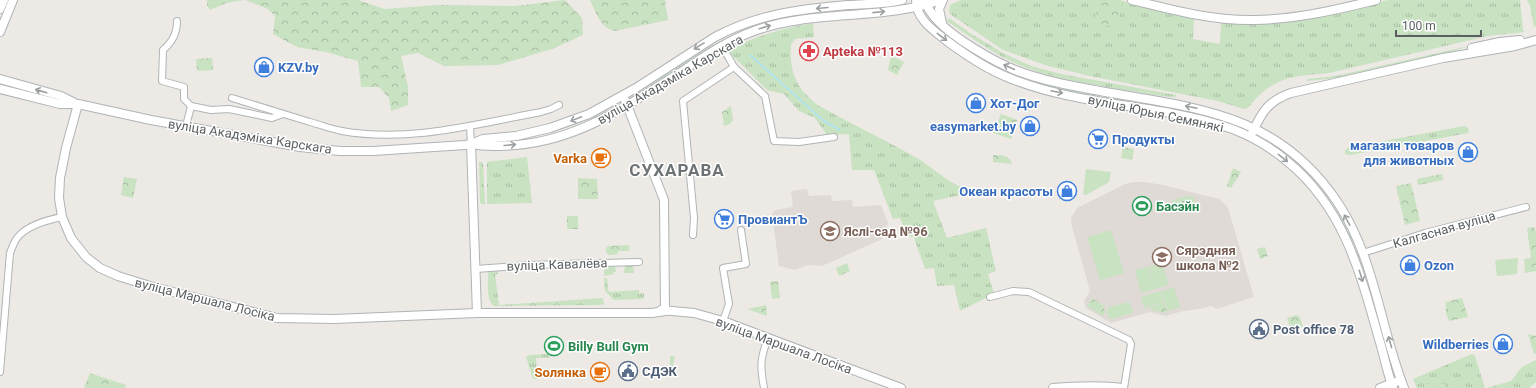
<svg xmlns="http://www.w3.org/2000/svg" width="1536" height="388" viewBox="0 0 1536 388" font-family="Roboto,sans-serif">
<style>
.education{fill:#dfdad5}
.grass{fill:url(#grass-tufts)}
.forest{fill:url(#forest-crowns)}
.pitch{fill:#c8e2c2}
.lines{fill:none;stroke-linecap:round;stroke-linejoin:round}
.stream{stroke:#aae4f7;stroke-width:1.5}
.street-casing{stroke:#b1b5b7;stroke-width:8}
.secondary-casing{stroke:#b0b4b7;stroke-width:10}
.street{stroke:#fff;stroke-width:6}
.secondary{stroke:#fff;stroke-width:8}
.oneway{stroke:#9da0a1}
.labels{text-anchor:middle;stroke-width:3;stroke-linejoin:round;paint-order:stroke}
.health-label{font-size:13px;font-weight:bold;fill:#be3a42;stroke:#fff;text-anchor:start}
.shop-label{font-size:13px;font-weight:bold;fill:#366cbe;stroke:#fff;text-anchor:start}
.street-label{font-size:13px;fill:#5c6063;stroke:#fff}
.food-label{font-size:13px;font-weight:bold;fill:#c56008;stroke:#fff;text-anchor:end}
.leisure-label{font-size:13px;font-weight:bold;fill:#27864d;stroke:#fff;text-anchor:start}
.education-label{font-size:13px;font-weight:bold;fill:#785e54;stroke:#fff;text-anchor:start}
.service-label{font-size:13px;font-weight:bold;fill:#4e5e75;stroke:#fff;text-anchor:start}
.district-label{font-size:17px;font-weight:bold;letter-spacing:1px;fill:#6d7275;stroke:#fff}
</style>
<defs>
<pattern id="grass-tufts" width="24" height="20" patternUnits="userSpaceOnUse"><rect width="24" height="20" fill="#c8e2c2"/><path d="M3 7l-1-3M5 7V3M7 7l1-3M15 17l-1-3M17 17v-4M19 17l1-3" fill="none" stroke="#a6bba1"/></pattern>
<pattern id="forest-crowns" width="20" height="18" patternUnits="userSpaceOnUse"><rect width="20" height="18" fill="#c8e2c2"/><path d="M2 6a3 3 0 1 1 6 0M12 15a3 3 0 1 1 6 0" fill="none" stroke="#a6bba1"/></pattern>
</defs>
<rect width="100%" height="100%" fill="#ede9e4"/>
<g class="education">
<polygon points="1134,182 1144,182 1163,185 1219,199 1224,203 1228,208 1254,297 1217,309 1211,306 1200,309 1183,311 1166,316 1150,312 1111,323 1086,308 1084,301 1090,291 1071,223 1071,218 1077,208 1125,184"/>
<polygon points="807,189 809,196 831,195 832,201 852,200 853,207 881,205 888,223 882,239 822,266 808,265 795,270 779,266 772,214 775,210 793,207 791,191"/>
</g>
<g class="grass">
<path d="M 961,0 L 1119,0 L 1194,18 L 1193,39 L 1220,44 L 1221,22 L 1348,10 L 1388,0 L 1520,0 L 1523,30 L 1525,32 L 1488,36 L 1329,73 C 1292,76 1272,77 1248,108 L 1244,109 L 1218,101 L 1090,76 L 1048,66 L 1003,50 L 950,14 L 949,11 L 950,5 Z"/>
<polygon points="1527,0 1536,0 1536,26 1534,27 1530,6"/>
<path d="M 896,6 L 884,8 L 805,15 L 763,23 L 739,33 L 720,43 L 642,91 C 683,64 724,33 772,20 C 812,9 855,10 896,6 Z"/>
<path d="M 949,18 L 970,33 L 1003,53 L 1031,66 L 1061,74 L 1176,95 L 1176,97 L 1161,96 C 1116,88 1059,82 1017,64 C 992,53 969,36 947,21 Z"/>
<path d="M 813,23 L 814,37 L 795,39 L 791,45 C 789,73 797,89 819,106 C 852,124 885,140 917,158 C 937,170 954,190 979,191 L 933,201 L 947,238 L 986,228 L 996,271 L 988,274 L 994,294 L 960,311 L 954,285 L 937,286 L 934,268 L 925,269 L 914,238 L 907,235 L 900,218 L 893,219 L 874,170 L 852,170 L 849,134 L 827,135 L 815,118 L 799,111 L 784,94 L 767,90 L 727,50 C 755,37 782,28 813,23 Z"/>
<path d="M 942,30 L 1012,73 C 1084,101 1164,101 1237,125 L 1236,126 C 1187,109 1135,104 1084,94 C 1059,89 1034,84 1011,74 C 985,63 963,47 941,31 Z"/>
<polygon points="1473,45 1430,58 1338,78 1307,81 1307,79 1336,76"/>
<path d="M 605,111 L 606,112 C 568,130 539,137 498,141 C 537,136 570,129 605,111 Z"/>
<polygon points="1464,126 1468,128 1469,130 1468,133 1350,155 1345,154 1345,151 1347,148"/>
<path d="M 1262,137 C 1306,165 1333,198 1355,245 C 1350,241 1339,214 1333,206 C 1315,178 1290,155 1261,139 Z"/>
<polygon points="527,157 532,203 487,204 487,162"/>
<polygon points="479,162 482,162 483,164 485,204 481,204 480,202"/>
<polygon points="1356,249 1358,253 1392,363 1379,328 1369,289"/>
<polygon points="633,265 634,273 624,273 625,266"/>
<polygon points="605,266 615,266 616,272 614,272 614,274 604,276"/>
<path d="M 488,271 L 498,271 L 498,274 L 495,274 L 499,305 L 603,298 L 604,304 L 597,305 L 494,306 C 485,300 489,281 488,271 Z"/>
<polygon points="604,278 607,278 608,290 610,292 639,290 639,294 644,293 644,297 643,299 614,300 605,291"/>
<polygon points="549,354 550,358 536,358 537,379 533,379 526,357 530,355"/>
<polygon points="1472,354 1475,356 1485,388 1447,388 1441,381 1437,379 1426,385 1425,388 1417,388 1413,379"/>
<polygon points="670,356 675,356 671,375 670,375"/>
<polygon points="1536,360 1536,382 1529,388 1487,388 1511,381 1522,367"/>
</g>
<g class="forest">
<polygon points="207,0 243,0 226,3 210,10 207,5"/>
<polygon points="245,0 358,0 384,9 438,5 515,6 565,0 582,18 583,35 552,49 498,65 444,66 418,53 401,56 408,87 408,105 391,111 389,98 379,87 361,87 358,61 326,52 297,47 273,34 275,16 268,9"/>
<path d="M 590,0 L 665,0 L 668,20 L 615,31 C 600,28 596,12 590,0 Z"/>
<polygon points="1099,0 1113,0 1123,2 1117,28 1094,23"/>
<polygon points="891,55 904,62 897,75 888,70"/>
<polygon points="212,58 213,70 197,71 196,59"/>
<polygon points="731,106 733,120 730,124 724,126 722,112"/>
<polygon points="1001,114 1017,120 1011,139 993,133"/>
<polygon points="1123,147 1134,149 1132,160 1121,158"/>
<path d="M 993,155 C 1001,155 1010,155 1012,164 L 993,162 Z"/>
<polygon points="1233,168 1241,172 1231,188 1227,186"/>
<polygon points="1442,174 1443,180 1418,185 1417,179"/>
<polygon points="124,177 137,179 133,198 121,195"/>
<polygon points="578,178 597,179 598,199 578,199"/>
<polygon points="1411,183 1420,221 1405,225 1396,186"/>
<polygon points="1189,196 1194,197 1196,203 1174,208 1172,200"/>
<rect x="567" y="216" width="11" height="13"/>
<polygon points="1534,227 1536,232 1536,271 1525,273 1524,259 1531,258 1527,228"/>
<polygon points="629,245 629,251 618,251 618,254 609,255 606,252 606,248 608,246"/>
<polygon points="1265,247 1268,256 1260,259 1257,249"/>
<polygon points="847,263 850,271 839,276 836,268"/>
<polygon points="778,281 780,298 772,299 770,282"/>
<polygon points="1092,298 1104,306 1105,312 1103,316 1087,306"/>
<polygon points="1462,298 1468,317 1449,321 1446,313 1446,302"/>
<polygon points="1164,303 1167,313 1151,310 1150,307"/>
<polygon points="766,305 767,316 747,309"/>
<polygon points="1297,315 1300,317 1303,327 1291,330 1287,318"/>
<polygon points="1528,334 1536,336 1536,353 1534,354"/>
<polygon points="90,373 126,385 125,388 84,388"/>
<polygon points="1437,379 1441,381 1447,388 1425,388 1428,383"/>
</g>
<g class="pitch">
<polygon points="1086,169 1111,172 1109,182 1086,195 1083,194"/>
<polygon points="1111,230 1124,273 1100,280 1087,237"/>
<polygon points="1518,258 1517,274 1497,276 1495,260"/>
<polygon points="1162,263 1169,285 1155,289 1149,266"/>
<polygon points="1148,267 1155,289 1141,293 1135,270"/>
<polygon points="1174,287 1180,307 1167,311 1162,291"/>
<polygon points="1161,291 1164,302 1144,308 1141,297"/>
<polygon points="1129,302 1133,311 1132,313 1112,319 1109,318 1107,310 1109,307"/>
</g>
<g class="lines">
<polyline class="stream" points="750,55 824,121 840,130"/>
<defs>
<g id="street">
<path d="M 177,21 C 177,34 172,42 163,50 L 162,81 L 184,87 L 184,99 L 191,106 L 211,110 L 229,109 L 272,118 L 283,114"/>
<polyline points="722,46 734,67 765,96 774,141 799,142 834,137"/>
<path d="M 232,98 C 258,106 284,114 310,122 C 321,125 331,129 342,131 C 409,143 476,124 541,112 L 551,109 L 559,105"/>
<polyline points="186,126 191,106"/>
<polyline points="470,127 471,144"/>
<polyline points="693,235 694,218 683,101 734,67"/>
<polyline points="1363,253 1425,233 1526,207"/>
<polyline points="476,269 530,265 639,262"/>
<polyline points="990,297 1013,291 1029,292 1129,340 1131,344 1124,388"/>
<polyline points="723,321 729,304 723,268 746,264 741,230"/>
<path d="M 0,372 L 10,253 C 12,248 14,242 17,238 C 27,225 47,220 62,217"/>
<path d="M 764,388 C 760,366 760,359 768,338"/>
</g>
<g id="secondary">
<path d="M 916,0 C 916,19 934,31 947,41 C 967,56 988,70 1012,79 C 1077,105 1150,104 1217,124 C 1242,131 1267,144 1288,162 C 1344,208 1360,272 1379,339 C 1384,355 1387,372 1393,388"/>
<path d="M 922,0 C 928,7 932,15 938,21 C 955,39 993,61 1015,70 C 1038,79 1061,84 1084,88 C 1186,108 1274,107 1338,203 C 1375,259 1380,327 1404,388"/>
<path d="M 1132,0 C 1172,10 1214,21 1255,20 C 1297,19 1336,10 1376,0"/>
<polyline points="0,9 4,0"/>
<polyline points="942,23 939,9 943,0"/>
<polyline points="0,32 13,0"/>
<polyline points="1472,48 1500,42 1520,40"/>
<polyline points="0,79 61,96 75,103"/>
<path d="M 0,89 L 60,104 L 78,104 L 151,120 L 300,147 L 340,151 L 373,151 L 465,145 L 471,144 L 483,139 L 516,136 L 550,128 L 589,114 L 636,88 L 715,37 C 758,14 800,9 848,5 C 866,4 885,4 902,0"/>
<polyline points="625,100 664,200 665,311"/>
<polyline points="78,104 66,148 60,178 59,198 62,217 71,238 86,257 100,268 118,276 153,287 277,318 334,319 477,313 652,313 665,311"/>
<path d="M 1252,133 C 1262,112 1268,101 1291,93 L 1443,58 L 1515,46 L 1536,40"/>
<path d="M 471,144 C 487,147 501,146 516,145 C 578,140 627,106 678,74 C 702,58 726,41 754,31 C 814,9 881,21 941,0"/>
<polyline points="471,144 477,313"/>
<polyline points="661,310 694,313 723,321 901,388"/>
<path d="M 1053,388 C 1076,386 1099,385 1123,388"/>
<polyline points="1380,388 1396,382"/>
</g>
</defs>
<use href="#street" class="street-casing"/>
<use href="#secondary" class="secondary-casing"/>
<use href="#street" class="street"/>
<use href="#secondary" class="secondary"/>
</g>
<defs><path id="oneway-shaft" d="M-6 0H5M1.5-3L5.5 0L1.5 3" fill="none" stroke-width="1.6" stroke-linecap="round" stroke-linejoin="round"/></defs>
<g class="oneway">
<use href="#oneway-shaft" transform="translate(822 8) rotate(175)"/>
<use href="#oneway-shaft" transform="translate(879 12) rotate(-6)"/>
<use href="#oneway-shaft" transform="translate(765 27) rotate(-17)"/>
<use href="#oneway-shaft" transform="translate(942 37) rotate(37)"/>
<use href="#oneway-shaft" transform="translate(699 46) rotate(149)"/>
<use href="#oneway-shaft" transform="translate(1009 67) rotate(-156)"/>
<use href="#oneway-shaft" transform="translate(41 91) rotate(-164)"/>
<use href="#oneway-shaft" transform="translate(1057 92) rotate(12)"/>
<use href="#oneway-shaft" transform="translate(1191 107) rotate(-168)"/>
<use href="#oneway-shaft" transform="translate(576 119) rotate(158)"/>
<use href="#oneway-shaft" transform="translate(510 145) rotate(-5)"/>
<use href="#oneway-shaft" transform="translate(1283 158) rotate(38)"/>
<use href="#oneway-shaft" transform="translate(1347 220) rotate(-118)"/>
<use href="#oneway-shaft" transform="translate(1361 276) rotate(73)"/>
<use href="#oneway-shaft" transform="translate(1390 342) rotate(-106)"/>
</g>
<defs>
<symbol id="pharmacy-ring" viewBox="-11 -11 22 22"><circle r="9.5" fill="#fff" stroke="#e0444e" stroke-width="1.5"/><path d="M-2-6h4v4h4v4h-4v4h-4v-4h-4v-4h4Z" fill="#e0444e"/></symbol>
<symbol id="shop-ring" viewBox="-11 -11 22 22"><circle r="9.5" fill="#fff" stroke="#3f7fe0" stroke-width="1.5"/><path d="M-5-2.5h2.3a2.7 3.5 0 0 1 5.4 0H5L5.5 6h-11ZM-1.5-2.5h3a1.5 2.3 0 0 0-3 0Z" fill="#3f7fe0"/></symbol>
<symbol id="supermarket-ring" viewBox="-11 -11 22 22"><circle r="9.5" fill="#fff" stroke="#3f7fe0" stroke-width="1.5"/><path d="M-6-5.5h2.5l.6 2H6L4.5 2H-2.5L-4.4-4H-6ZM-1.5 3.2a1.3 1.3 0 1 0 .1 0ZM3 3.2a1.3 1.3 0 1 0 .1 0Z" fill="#3f7fe0"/></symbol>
<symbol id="cafe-ring" viewBox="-11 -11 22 22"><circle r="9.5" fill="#fff" stroke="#e8710a" stroke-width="1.5"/><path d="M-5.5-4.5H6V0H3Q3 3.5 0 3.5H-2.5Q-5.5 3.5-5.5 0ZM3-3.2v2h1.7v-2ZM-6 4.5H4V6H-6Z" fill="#e8710a"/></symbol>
<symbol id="stadium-ring" viewBox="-11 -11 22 22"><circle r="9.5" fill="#fff" stroke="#2e9e5b" stroke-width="1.5"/><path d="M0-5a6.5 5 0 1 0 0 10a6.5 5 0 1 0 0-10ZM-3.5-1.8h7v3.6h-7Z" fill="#2e9e5b"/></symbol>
<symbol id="school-ring" viewBox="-11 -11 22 22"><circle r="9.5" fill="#fff" stroke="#8d6e63" stroke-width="1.5"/><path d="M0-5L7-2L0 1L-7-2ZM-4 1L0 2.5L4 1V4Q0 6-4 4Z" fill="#8d6e63"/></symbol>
<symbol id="civic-ring" viewBox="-11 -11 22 22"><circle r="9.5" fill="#fff" stroke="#5c6f8a" stroke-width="1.5"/><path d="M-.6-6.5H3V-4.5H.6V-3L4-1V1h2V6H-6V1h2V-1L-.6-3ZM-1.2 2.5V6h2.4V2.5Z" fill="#5c6f8a"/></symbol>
</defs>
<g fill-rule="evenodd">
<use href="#pharmacy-ring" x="798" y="40" width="22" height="22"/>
<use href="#shop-ring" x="253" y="56" width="22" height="22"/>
<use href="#shop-ring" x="965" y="92" width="22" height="22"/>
<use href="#shop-ring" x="1019" y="115" width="22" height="22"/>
<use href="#supermarket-ring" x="1087" y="128" width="22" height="22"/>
<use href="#shop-ring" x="1457" y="141" width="22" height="22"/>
<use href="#cafe-ring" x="590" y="147" width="22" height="22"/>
<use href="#shop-ring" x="1056" y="180" width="22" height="22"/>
<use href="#stadium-ring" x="1131" y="195" width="22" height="22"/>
<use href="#supermarket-ring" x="713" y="208" width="22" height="22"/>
<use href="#school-ring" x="819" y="220" width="22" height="22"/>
<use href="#school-ring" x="1151" y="246" width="22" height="22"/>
<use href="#shop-ring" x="1399" y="254" width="22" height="22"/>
<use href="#civic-ring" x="1248" y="318" width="22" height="22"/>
<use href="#shop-ring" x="1492" y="333" width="22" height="22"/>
<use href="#stadium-ring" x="543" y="335" width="22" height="22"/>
<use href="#civic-ring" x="617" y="360" width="22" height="22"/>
<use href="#cafe-ring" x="589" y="361" width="22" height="22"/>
</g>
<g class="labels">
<g class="health-label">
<text x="823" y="56">Apteka №113</text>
</g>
<g class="shop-label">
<text x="278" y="72">KZV.by</text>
<text x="990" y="108">Хот-Дог</text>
<text x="1016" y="131" text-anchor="end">easymarket.by</text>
<text x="1112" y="144">Продукты</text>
<text x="1454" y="150" text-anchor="end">магазин товаров<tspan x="1454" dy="15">для животных</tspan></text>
<text x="1053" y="196" text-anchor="end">Океан красоты</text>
<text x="738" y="224">ПровиантЪ</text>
<text x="1424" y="270">Ozon</text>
<text x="1489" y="349" text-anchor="end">Wildberries</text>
</g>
<g class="street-label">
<text transform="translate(670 79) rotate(-30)" y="5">вуліца Акадэміка Карскага</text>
<text transform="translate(1156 113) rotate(12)" y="5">вуліца Юрыя Семянякі</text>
<text transform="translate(250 136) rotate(9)" y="5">вуліца Акадэміка Карскага</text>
<text transform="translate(1444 229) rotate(-16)" y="5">Калгасная вуліца</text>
<text transform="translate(557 264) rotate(-2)" y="5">вуліца Кавалёва</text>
<text transform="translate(205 299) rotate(14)" y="5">вуліца Маршала Лосіка</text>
<text transform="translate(784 345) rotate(20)" y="5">вуліца Маршала Лосіка</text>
</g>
<g class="food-label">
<text x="587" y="163">Varka</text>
<text x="586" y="377">Sолянка</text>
</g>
<g class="leisure-label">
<text x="1156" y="211">Басэйн</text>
<text x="568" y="351">Billy Bull Gym</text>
</g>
<g class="education-label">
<text x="844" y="236">Яслі-сад №96</text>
<text x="1176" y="255">Сярэдняя<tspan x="1176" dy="15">школа №2</tspan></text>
</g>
<g class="service-label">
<text x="1273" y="334">Post office 78</text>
<text x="642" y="376">СДЭК</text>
</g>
<g class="district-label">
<text x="677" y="176">СУХАРАВА</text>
</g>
</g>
<path d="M1396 30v6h85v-6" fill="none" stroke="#5c6063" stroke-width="2"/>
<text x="1402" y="30" font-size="12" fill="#5c6063" stroke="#ffffff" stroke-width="3" paint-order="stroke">100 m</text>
</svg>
